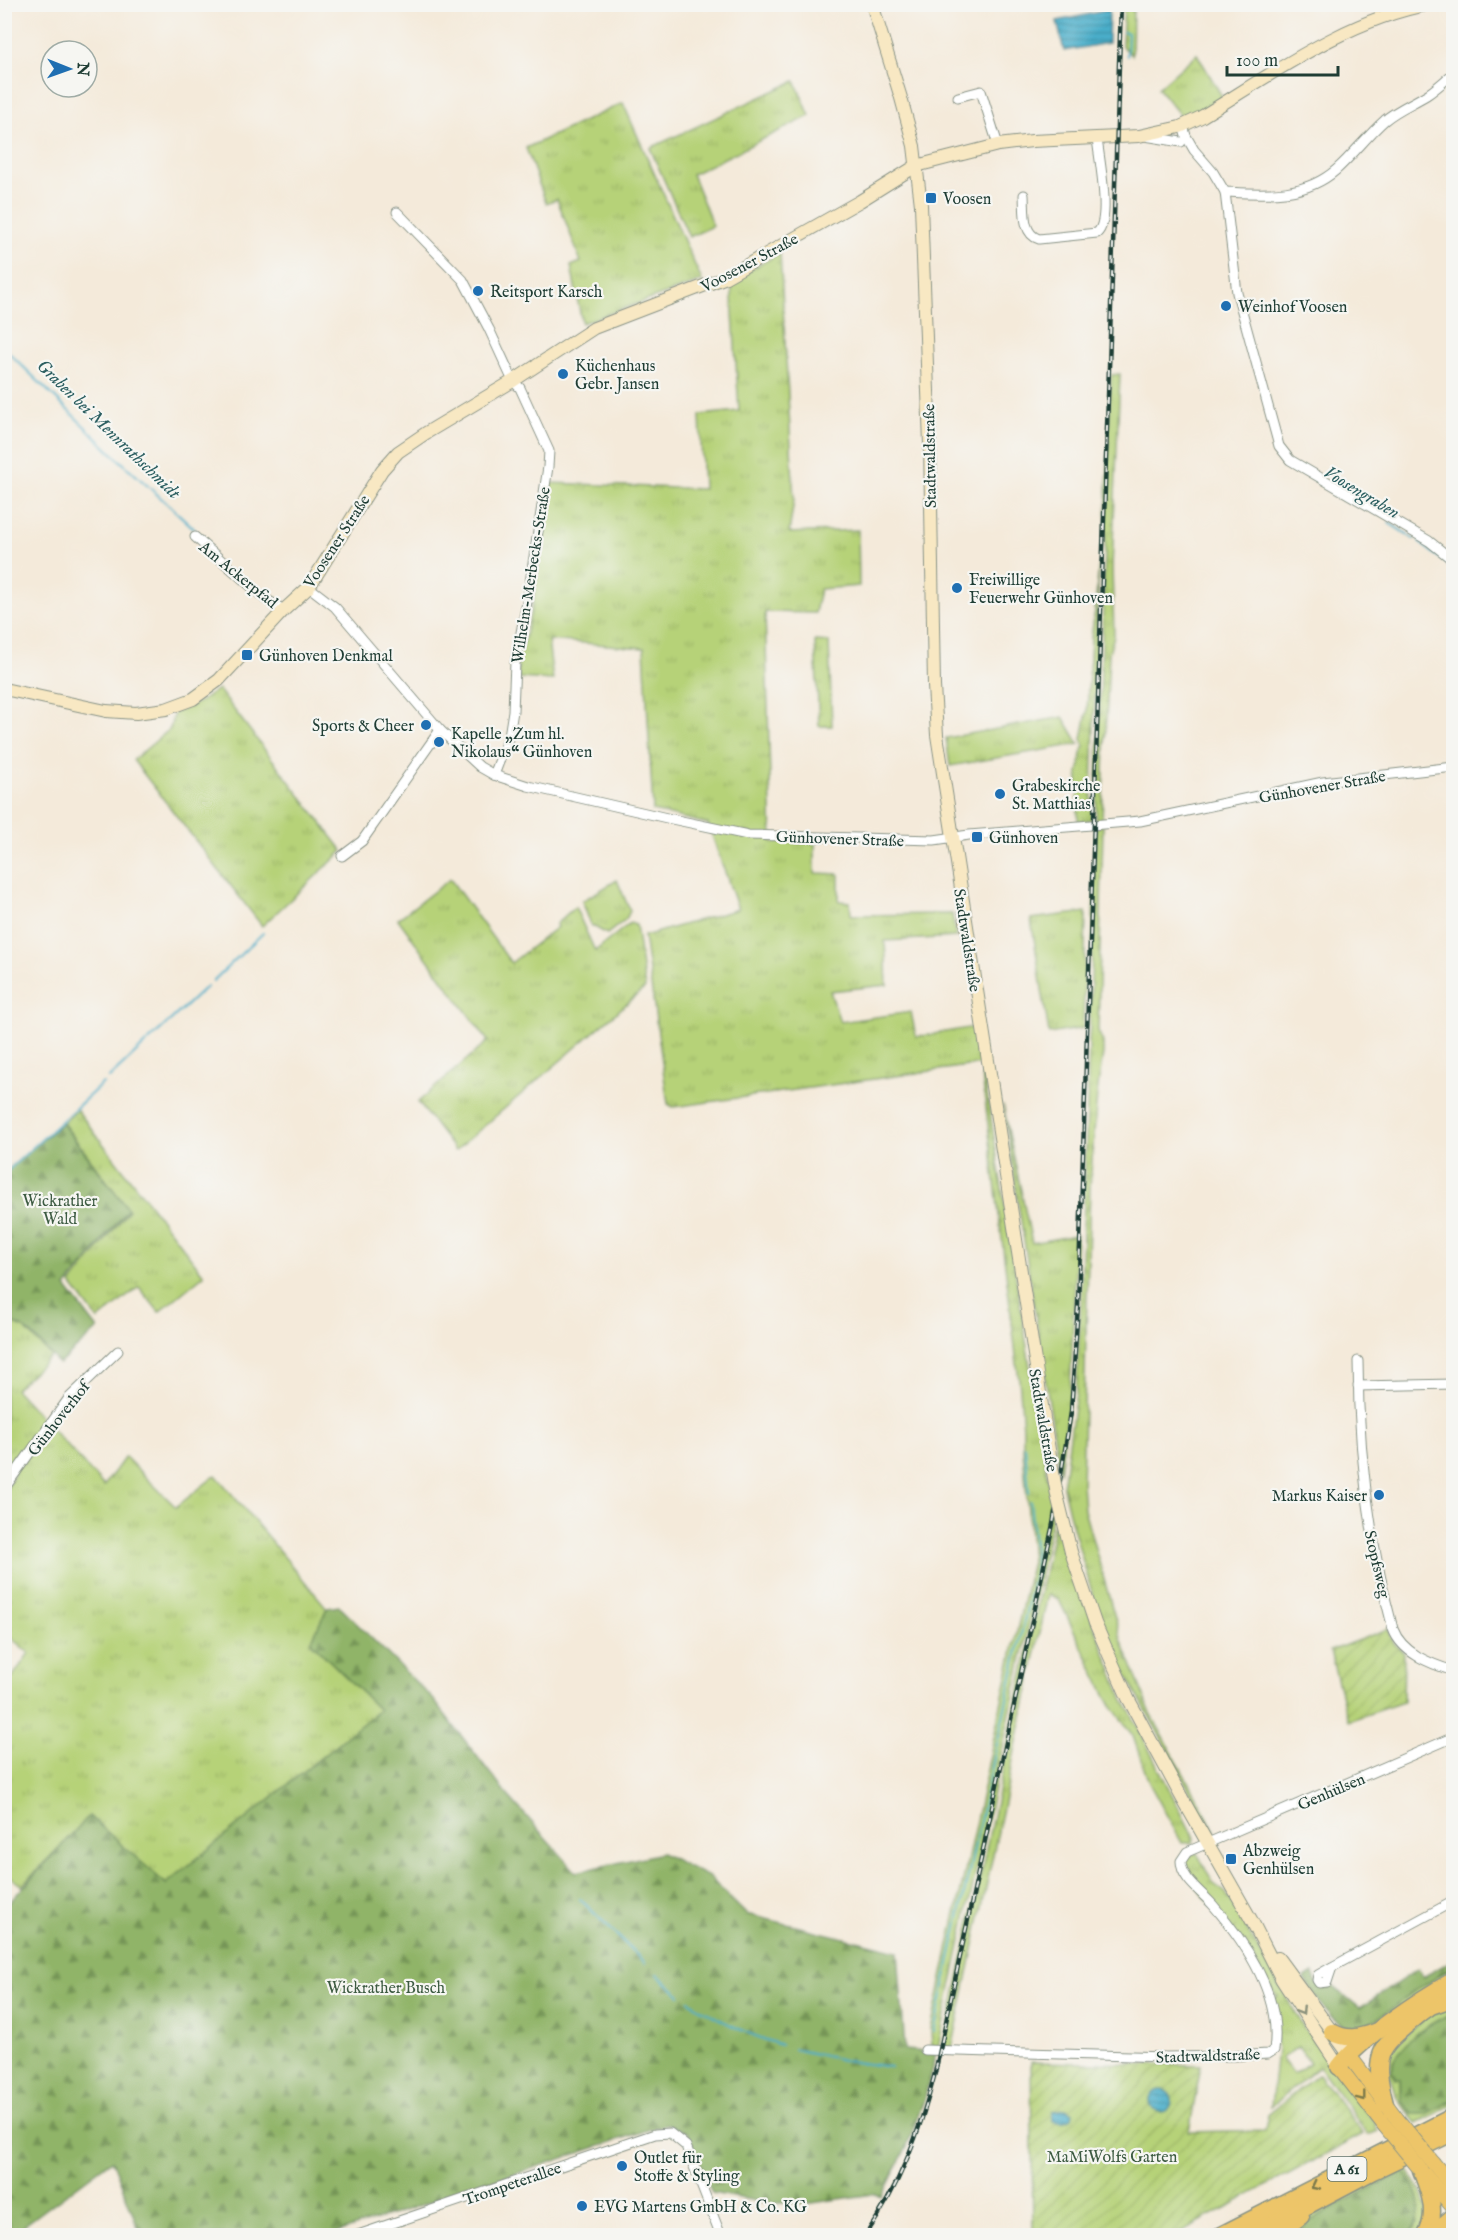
<svg xmlns="http://www.w3.org/2000/svg" width="1458" height="2240" viewBox="0 0 1458 2240" font-family="'IM FELL English',serif">
<style>
.grass{fill:url(#grass-tufts);stroke:#6a8856;stroke-width:1.5;fill-rule:evenodd}
.forest{fill:url(#forest-firs);stroke:#58784e;stroke-width:1.5}
.garden{fill:url(#garden-furrows);stroke:#6a8856;stroke-width:1.5}
.water{fill:url(#water-rules);stroke:#34767f;stroke-width:1.5}
.lines{fill:none;stroke-linecap:round;stroke-linejoin:round}
.stream{stroke:#4aaeca;stroke-width:2}
.street-casing{stroke:#8a9487;stroke-width:11}
.secondary-casing{stroke:#8a9487;stroke-width:14}
.primary-casing{stroke:#8a9487;stroke-width:16}
.highway-casing{stroke:#8a9487;stroke-width:19}
.street{stroke:#fff;stroke-width:9}
.secondary{stroke:#f8e8c3;stroke-width:12}
.primary{stroke:#edc569;stroke-width:14}
.highway{stroke:#edc569;stroke-width:16}
.rail-casing{stroke:#1f3d34;stroke-width:4.5}
.rail{stroke:#f6f6f2;stroke-width:2;stroke-dasharray:7;stroke-linecap:butt}
.secondary-bridge-casing{stroke:#8a9487;stroke-width:14;stroke-linecap:butt}
.primary-bridge-casing{stroke:#8a9487;stroke-width:16;stroke-linecap:butt}
.secondary-bridge{stroke:#f8e8c3;stroke-width:12}
.primary-bridge{stroke:#edc569;stroke-width:14}
.oneway{stroke:#8c927c}
.oneway2{stroke:#7c7a4c}
.poi-dot{fill:#1f6fb2;stroke:#f6f6f2;stroke-width:2}
.labels{text-anchor:middle;stroke-width:4.5;stroke-linejoin:round;paint-order:stroke}
.shield{fill:#f6f6f2;stroke:#60746d;stroke-width:1.5}
.shield-label{font-size:15px;font-weight:bold;fill:#1f3d34}
.poi-label{font-size:16px;fill:#1f3d34;stroke:#f6f6f2;text-anchor:start}
.street-label{font-size:16px;fill:#1f3d34;stroke:#f6f6f2}
.park-label{font-size:16px;fill:#3d5b42;stroke:#f6f6f2}
.water-label{font-size:18px;font-style:italic;fill:#2c5f61;stroke:#f6f6f2}
</style>
<defs>
<pattern id="grass-tufts" width="24" height="20" patternUnits="userSpaceOnUse" patternTransform="scale(1.5)"><rect width="24" height="20" fill="#b6d278"/><path d="M3 7l-1-3M5 7V3M7 7l1-3M15 17l-1-3M17 17v-4M19 17l1-3" fill="none" stroke="#9cb568"/></pattern>
<pattern id="forest-firs" width="22" height="20" patternUnits="userSpaceOnUse" patternTransform="scale(1.5)"><rect width="22" height="20" fill="#90b468"/><path d="M5 1l3.5 6h-7zM16 11l3.5 6h-7z" fill="#759456"/></pattern>
<pattern id="garden-furrows" width="10" height="10" patternUnits="userSpaceOnUse" patternTransform="scale(1.5)"><rect width="10" height="10" fill="#b6d278"/><path d="M-1 1l2-2M0 10L10 0M9 11l2-2" fill="none" stroke="#9cb568"/></pattern>
<pattern id="water-rules" width="6" height="5" patternUnits="userSpaceOnUse" patternTransform="scale(1.5)"><rect width="6" height="5" fill="#4aaeca"/><path d="M0 2.5h6" fill="none" stroke="#3d8fa5"/></pattern>
</defs>
<rect width="100%" height="100%" fill="#f6f6f2"/>
<filter id="ink" filterUnits="userSpaceOnUse"><feTurbulence type="fractalNoise" baseFrequency=".0167" numOctaves="2"/><feDisplacementMap in="SourceGraphic" scale="12" xChannelSelector="R" yChannelSelector="G"/><feConvolveMatrix kernelMatrix="1 2 1 2 8 2 1 2 1" color-interpolation-filters="sRGB"/></filter>
<filter id="wash" filterUnits="userSpaceOnUse"><feTurbulence type="fractalNoise" baseFrequency=".008" numOctaves="4" result="noise"/><feDisplacementMap in="SourceGraphic" scale="24" xChannelSelector="R" yChannelSelector="G"/><feGaussianBlur stdDeviation="1.35" result="paint"/><feColorMatrix in="noise" values="0 0 0 0 0 0 0 0 0 0 0 0 0 0 0 0 0 1.4 0 .05"/><feComposite in="paint" operator="in"/></filter>
<g filter="url(#wash)">
<rect width="100%" height="100%" fill="#f4eada"/>
<g class="grass">
<polygon points="1124,5 1133,5 1132,55 1122,46"/>
<polygon points="1197,54 1223,98 1184,120 1158,88"/>
<polygon points="795,81 810,116 692,174 713,226 689,237 650,148"/>
<polygon points="623,103 702,281 582,323 571,266 581,262 557,199 546,203 526,148"/>
<polygon points="780,253 794,500 789,533 858,530 859,583 859,586 820,589 815,613 765,612 772,842 815,843 815,873 839,874 839,901 850,902 851,915 952,914 956,937 885,941 887,985 830,991 840,1022 911,1012 916,1037 974,1027 981,1064 673,1107 668,1104 644,936 738,909 708,824 653,811 644,648 548,640 553,680 518,678 518,664 533,603 550,483 703,489 700,415 739,411 731,281"/>
<polygon points="1120,374 1112,568 1114,636 1109,653 1102,819 1096,819 1111,375"/>
<polygon points="1099,563 1091,820 1078,821 1078,773 1084,745 1082,739 1087,712 1091,638 1095,610"/>
<polygon points="815,641 829,642 832,726 819,726"/>
<polygon points="218,689 343,851 262,926 133,760 170,729 174,713 201,701"/>
<polygon points="1063,717 1079,744 950,766 946,738"/>
<polygon points="1103,826 1098,1031 1103,1042 1103,1053 1097,1094 1090,1186 1082,1483 1084,1510 1122,1642 1151,1714 1215,1831 1203,1816 1118,1659 1094,1599 1069,1513 1063,1487 1076,1393 1080,1328 1096,827"/>
<polygon points="450,879 511,963 557,927 556,924 575,907 595,951 630,923 636,925 645,988 455,1151 418,1102 488,1041 398,919"/>
<polygon points="617,880 630,911 626,919 607,934 591,925 582,901"/>
<polygon points="1086,912 1083,1028 1049,1034 1031,919"/>
<polygon points="984,1074 1053,1513 938,2048 932,2046 931,2029 1032,1561 1023,1450 1023,1429 1020,1389 983,1083 982,1076"/>
<polygon points="1003,1105 1032,1243 1077,1235 1070,1391 1060,1473"/>
<polygon points="77,1110 204,1275 159,1312 139,1287 98,1320 71,1284 129,1210 63,1123"/>
<polygon points="8,1322 23,1327 51,1356 15,1389 104,1486 125,1457 176,1507 216,1475 327,1608 311,1642 380,1710 166,1884 89,1816 22,1886 5,1873 5,1688 29,1653 5,1633 5,1492 15,1472 5,1462 4,1323"/>
<polygon points="1055,1522 1063,1549 1065,1549 1120,1692 1194,1838 1192,1843 1182,1843 1149,1783 1133,1736 1109,1702 1059,1600 1048,1594 952,2049 944,2048"/>
<path d="M 1197,1853 L 1214,1884 L 1226,1893 L 1304,2028 L 1376,2124 L 1375,2126 L 1378,2131 L 1368,2135 L 1319,2066 L 1271,2107 L 1277,2050 L 1272,1999 L 1278,1997 L 1267,1986 L 1255,1961 L 1186,1873 L 1185,1860 L 1192,1854 ZM 1298,2047 L 1310,2063 L 1293,2074 L 1281,2058 Z"/>
<path d="M 1453,1968 L 1453,1974 L 1379,2025 L 1353,2034 L 1348,2028 C 1378,2026 1401,1999 1424,1984 C 1433,1977 1444,1973 1453,1968 Z"/>
<path d="M 1453,2004 L 1453,2013 C 1428,2024 1396,2044 1391,2073 L 1400,2079 L 1400,2092 L 1448,2104 L 1453,2100 L 1453,2105 L 1417,2123 C 1409,2113 1401,2106 1396,2095 C 1391,2086 1395,2079 1385,2074 L 1383,2055 L 1428,2016 Z"/>
<polygon points="1405,2166 1422,2192 1428,2213 1420,2235 1409,2235 1418,2222 1302,2229 1296,2235 1286,2236 1311,2215"/>
</g>
<g class="forest">
<path d="M 62,1123 L 128,1209 L 66,1287 L 98,1329 L 59,1364 C 45,1350 27,1321 5,1323 L 5,1172 Z"/>
<polygon points="339,1606 433,1699 503,1790 576,1872 662,1853 709,1877 746,1914 898,1951 905,2050 936,2053 925,2097 907,2146 882,2197 873,2194 812,2203 767,2203 712,2193 687,2132 666,2124 331,2235 141,2235 112,2160 14,2233 5,2218 5,1907 89,1816 166,1884 379,1710 311,1642 327,1608"/>
<path d="M 1453,1960 L 1453,1968 C 1444,1973 1434,1977 1425,1983 C 1408,1994 1366,2035 1346,2027 C 1327,2019 1315,1995 1304,1979 L 1313,1973 L 1316,1982 L 1320,1987 L 1327,1986 L 1329,1983 L 1360,2008 L 1418,1969 L 1423,1977 Z"/>
<path d="M 1453,2013 L 1453,2100 L 1426,2114 L 1412,2114 L 1401,2100 L 1400,2079 L 1395,2079 L 1391,2073 C 1397,2043 1427,2024 1453,2013 Z"/>
<path d="M 1404,2172 C 1409,2176 1410,2179 1413,2184 C 1424,2203 1421,2218 1409,2235 L 1296,2235 L 1310,2221 L 1339,2204 Z"/>
</g>
<g class="garden">
<polygon points="1388,1629 1394,1643 1404,1653 1403,1702 1348,1721 1330,1651"/>
<polygon points="1031,2062 1201,2065 1189,2132 1265,2130 1268,2115 1318,2074 1363,2134 1175,2235 1033,2235"/>
</g>
<g class="water">
<polygon points="1109,10 1108,43 1064,51 1057,21"/>
<circle cx="1161" cy="2101" r="11"/>
<polygon points="1066,2109 1073,2113 1072,2118 1062,2122 1053,2121 1052,2111"/>
</g>
<g class="lines">
<g class="stream">
<polyline points="1123,32 1128,33 1127,56"/>
<polyline points="4,348 114,455 196,530"/>
<polyline points="1296,469 1355,503"/>
<polyline points="1389,523 1414,539"/>
<polyline points="1419,542 1454,569"/>
<polyline points="213,981 263,933"/>
<polyline points="109,1078 207,986"/>
<polyline points="4,1174 103,1083"/>
<polyline points="1025,1446 1029,1493"/>
<polyline points="580,1899 645,1963"/>
<polyline points="657,1974 680,1995"/>
<path d="M 689,2001 C 720,2021 746,2034 781,2045"/>
<polyline points="934,2031 1036,1567 1030,1501"/>
<polyline points="794,2049 847,2061 890,2067"/>
</g>
</g>
</g>
<g filter="url(#ink)">
<g class="lines">
<defs>
<g id="street">
<polyline points="958,97 981,91 998,145"/>
<polyline points="1183,125 1186,136 1194,150 1213,172 1225,192 1237,293 1279,446 1290,460 1429,541 1454,561"/>
<polyline points="1145,136 1181,142"/>
<path d="M 1225,192 C 1264,194 1304,198 1336,170 C 1353,155 1367,136 1385,120 C 1398,109 1414,103 1428,94 C 1437,88 1445,80 1454,73"/>
<path d="M 1024,195 C 1025,210 1022,234 1039,239 L 1097,233 C 1112,220 1099,159 1097,138"/>
<polyline points="397,212 463,280 489,329 513,381 520,388 549,451 548,467 527,602 515,663 513,711 509,736 494,775"/>
<polyline points="195,537 264,598 284,610"/>
<polyline points="309,587 335,607 440,730 480,767 494,775 528,786 667,818 748,835 934,840 969,835 1140,821 1323,782 1454,767"/>
<polyline points="342,856 362,841 440,730"/>
<path d="M 1358,1361 C 1358,1454 1369,1539 1393,1629 C 1402,1653 1430,1664 1454,1671"/>
<polyline points="1358,1386 1454,1384"/>
<polyline points="4,1489 69,1398 118,1351"/>
<polyline points="1332,1967 1327,1982 1319,1983 1317,1980 1318,1975 1332,1967 1454,1901"/>
<path d="M 925,2050 L 1166,2057 L 1235,2056 L 1268,2054 L 1274,2050 C 1282,1997 1246,1943 1213,1905 C 1202,1892 1181,1879 1181,1861 L 1187,1852 L 1454,1737"/>
<polyline points="355,2236 655,2134 670,2133 686,2146 721,2236"/>
</g>
<g id="secondary">
<polyline points="872,4 901,98 914,146 921,205 930,444 934,686 937,735 1048,1444"/>
<path d="M 4,689 L 106,711 L 136,713 L 166,709 L 193,699 L 219,680 L 284,610 L 309,587 L 382,470 L 398,452 L 426,433 L 513,381 L 594,328 L 724,278 L 860,201 L 916,166 L 998,145 L 1032,141 L 1139,136 L 1180,127 L 1201,117 C 1272,74 1347,19 1430,4"/>
<polyline points="1071,1552 1095,1623 1128,1698 1182,1798 1253,1923 1282,1980 1339,2067"/>
<polyline points="1278,1958 1353,2060"/>
</g>
<g id="primary">
<polyline points="1354,2062 1397,2119"/>
<polyline points="1339,2067 1385,2126"/>
<polyline points="1434,2164 1454,2188"/>
<polyline points="1424,2174 1454,2208"/>
</g>
<g id="highway">
<polyline points="1417,2016 1431,2006 1454,1998"/>
<path d="M 1332,2032 C 1346,2040 1359,2038 1374,2032"/>
<path d="M 1339,2067 C 1361,2038 1420,1999 1454,1980"/>
<path d="M 1385,2104 C 1371,2050 1381,2047 1420,2014"/>
<path d="M 1421,2170 C 1429,2191 1439,2214 1425,2236"/>
<polyline points="1219,2236 1454,2116"/>
<polyline points="1250,2236 1373,2171 1454,2132"/>
<polyline points="1280,2236 1289,2225 1301,2216"/>
<polyline points="1430,2236 1454,2216"/>
</g>
</defs>
<use href="#street" class="street-casing"/>
<use href="#secondary" class="secondary-casing"/>
<use href="#primary" class="primary-casing"/>
<use href="#highway" class="highway-casing"/>
<use href="#street" class="street"/>
<use href="#secondary" class="secondary"/>
<use href="#primary" class="primary"/>
<use href="#highway" class="highway"/>
<defs>
<path id="rail" d="M 865,2236 C 900,2186 920,2131 935,2073 L 1053,1524 L 1071,1412 L 1078,1305 L 1121,4"/>
</defs>
<use href="#rail" class="rail-casing"/>
<use href="#rail" class="rail"/>
<defs>
<polyline id="secondary-bridge" points="1048,1444 1057,1495 1071,1552"/>
<g id="primary-bridge">
<polyline points="1397,2119 1434,2164"/>
<polyline points="1385,2126 1421,2170"/>
</g>
</defs>
<use href="#secondary-bridge" class="secondary-bridge-casing"/>
<use href="#primary-bridge" class="primary-bridge-casing"/>
<use href="#secondary-bridge" class="secondary-bridge"/>
<use href="#primary-bridge" class="primary-bridge"/>
</g>
<defs><path id="oneway-chevron" d="M-2-3.5L2.5 0L-2 3.5" fill="none" stroke-width="1.6" stroke-linecap="round" stroke-linejoin="round" transform="scale(1.5)"/></defs>
<use class="oneway" href="#oneway-chevron" transform="translate(1301 2011) rotate(58)"/>
<g class="oneway2">
<use href="#oneway-chevron" transform="translate(1362 2097) rotate(52)"/>
<use href="#oneway-chevron" transform="translate(1315 2186) rotate(153)"/>
</g>
</g>
<g class="poi-dot">
<rect x="925" y="192" width="12" height="12" rx="3"/>
<circle cx="478" cy="291" r="6"/>
<circle cx="1226" cy="306" r="6"/>
<circle cx="563" cy="374" r="6"/>
<circle cx="957" cy="588" r="6"/>
<rect x="241" y="649" width="12" height="12" rx="3"/>
<circle cx="426" cy="725" r="6"/>
<circle cx="439" cy="742" r="6"/>
<circle cx="1000" cy="794" r="6"/>
<rect x="971" y="831" width="12" height="12" rx="3"/>
<circle cx="1379" cy="1495" r="6"/>
<rect x="1225" y="1853" width="12" height="12" rx="3"/>
<circle cx="622" cy="2166" r="6"/>
<circle cx="582" cy="2206" r="6"/>
</g>
<g class="labels">
<rect class="shield" x="1327.5" y="2157" width="39" height="24" rx="4.5"/>
<g class="shield-label">
<text x="1347" y="2174">A 61</text>
</g>
<g class="poi-label">
<text x="943" y="204">Voosen</text>
<text x="490" y="297">Reitsport Karsch</text>
<text x="1238" y="312">Weinhof Voosen</text>
<text x="575" y="371">Küchenhaus<tspan x="575" dy="18">Gebr. Jansen</tspan></text>
<text x="969" y="585">Freiwillige<tspan x="969" dy="18">Feuerwehr Günhoven</tspan></text>
<text x="259" y="661">Günhoven Denkmal</text>
<text x="414" y="731" text-anchor="end">Sports &amp; Cheer</text>
<text x="451" y="739">Kapelle „Zum hl.<tspan x="451" dy="18">Nikolaus“ Günhoven</tspan></text>
<text x="1012" y="791">Grabeskirche<tspan x="1012" dy="18">St. Matthias</tspan></text>
<text x="989" y="843">Günhoven</text>
<text x="1367" y="1501" text-anchor="end">Markus Kaiser</text>
<text x="1243" y="1856">Abzweig<tspan x="1243" dy="18">Genhülsen</tspan></text>
<text x="634" y="2163">Outlet für<tspan x="634" dy="18">Stoffe &amp; Styling</tspan></text>
<text x="594" y="2212">EVG Martens GmbH &amp; Co. KG</text>
</g>
<g class="street-label">
<text transform="translate(749 262) rotate(-28)" y="6">Voosener Straße</text>
<text transform="translate(929 456) rotate(-91)" y="6">Stadtwaldstraße</text>
<text transform="translate(336 541) rotate(-57)" y="6">Voosener Straße</text>
<text transform="translate(239 574) rotate(39)" y="6">Am Ackerpfad</text>
<text transform="translate(530 575) rotate(-81)" y="6">Wilhelm-Merbecks-Straße</text>
<text transform="translate(1322 786) rotate(-10)" y="6">Günhovener Straße</text>
<text transform="translate(840 838) rotate(2)" y="6">Günhovener Straße</text>
<text transform="translate(968 940) rotate(81)" y="6">Stadtwaldstraße</text>
<text transform="translate(58 1418) rotate(-52)" y="6">Günhoverhof</text>
<text transform="translate(1044 1420) rotate(80)" y="6">Stadtwaldstraße</text>
<text transform="translate(1378 1564) rotate(77)" y="6">Stopfsweg</text>
<text transform="translate(1331 1791) rotate(-23)" y="6">Genhülsen</text>
<text transform="translate(1208 2055) rotate(-2)" y="6">Stadtwaldstraße</text>
<text transform="translate(512 2183) rotate(-19)" y="6">Trompeterallee</text>
</g>
<g class="park-label">
<text x="60" y="1206">Wickrather<tspan x="60" dy="18">Wald</tspan></text>
<text x="386" y="1993">Wickrather Busch</text>
<text x="1112" y="2162">MaMiWolfs Garten</text>
</g>
<g class="water-label">
<text transform="translate(109 429) rotate(44)" y="6">Graben bei Mennrathschmidt</text>
<text transform="translate(1362 492) rotate(31)" y="6">Voosengraben</text>
</g>
</g>
<rect width="1458" height="2240" fill="none" stroke="#f6f6f2" stroke-width="24"/>
<g transform="translate(69 69) rotate(91)"><circle r="28" fill="#f6f6f2" stroke="#a0aca6" stroke-width="1.5"/>
<path d="M0-4.5L10 22L0 15L-10 22Z" fill="#1f6fb2"/>
<text y="-9" font-size="16" font-weight="bold" text-anchor="middle" fill="#1f3d34">N</text>
</g>
<path d="M1227 66v9h111v-9" fill="none" stroke="#1f3d34" stroke-width="3"/>
<text x="1236" y="66" font-size="18" fill="#1f3d34" stroke="#f6f6f2" stroke-width="4.5" paint-order="stroke">100 m</text>
</svg>
